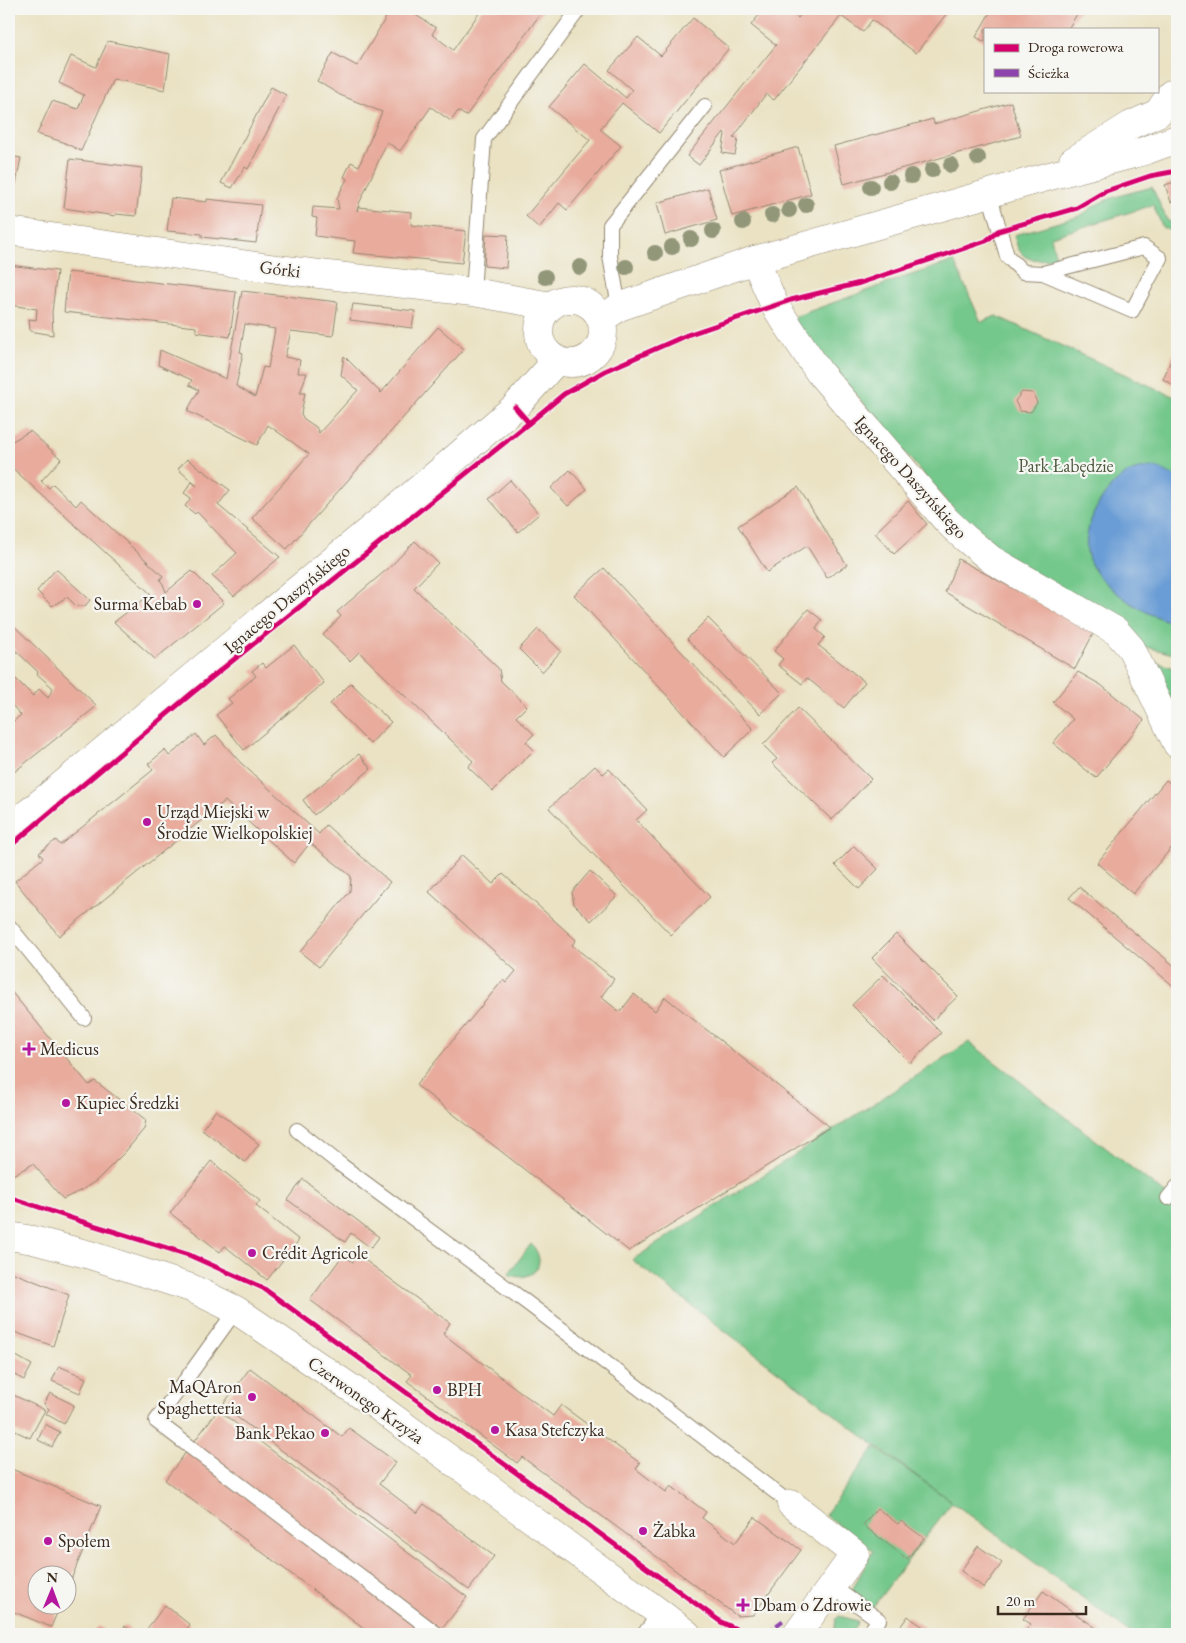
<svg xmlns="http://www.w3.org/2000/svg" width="1186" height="1643" viewBox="0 0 1186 1643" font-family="'EB Garamond',serif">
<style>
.green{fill:#74c88c;stroke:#587955}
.water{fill:#6a9dd5;stroke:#52647a}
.building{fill:#e8ab9c;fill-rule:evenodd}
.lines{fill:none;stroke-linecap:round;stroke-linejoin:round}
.lane-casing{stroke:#928670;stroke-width:16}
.street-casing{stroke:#928670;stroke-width:29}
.lane{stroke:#fff;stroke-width:14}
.street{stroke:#fff;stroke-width:28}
.quiet{stroke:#8e44ad;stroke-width:4;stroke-dasharray:8 4;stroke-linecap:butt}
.cycleway-casing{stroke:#f6f6f2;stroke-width:8}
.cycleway{stroke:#d6006c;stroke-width:5}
.tree{fill:#93977a}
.poi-dot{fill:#b5179e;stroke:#f6f6f2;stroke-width:2}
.labels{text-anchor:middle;stroke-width:4.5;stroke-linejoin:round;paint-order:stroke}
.street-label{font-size:18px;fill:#3b2a1e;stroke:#f6f6f2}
.park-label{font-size:18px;fill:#4c593f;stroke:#f6f6f2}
.poi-label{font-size:18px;fill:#3b2a1e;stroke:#f6f6f2;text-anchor:start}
</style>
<rect width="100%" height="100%" fill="#f6f6f2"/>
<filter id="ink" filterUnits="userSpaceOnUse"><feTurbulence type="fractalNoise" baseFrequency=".02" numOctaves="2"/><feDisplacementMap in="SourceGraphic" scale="10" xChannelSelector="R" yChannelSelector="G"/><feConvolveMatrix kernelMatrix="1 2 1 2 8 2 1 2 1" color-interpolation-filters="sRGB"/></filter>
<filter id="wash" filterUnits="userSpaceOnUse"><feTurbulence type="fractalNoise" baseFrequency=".0096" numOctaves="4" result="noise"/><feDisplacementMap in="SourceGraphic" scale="20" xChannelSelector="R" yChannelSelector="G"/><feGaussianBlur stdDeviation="1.12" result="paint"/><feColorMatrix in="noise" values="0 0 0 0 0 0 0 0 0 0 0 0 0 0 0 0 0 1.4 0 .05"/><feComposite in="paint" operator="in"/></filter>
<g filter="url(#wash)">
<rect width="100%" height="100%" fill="#eae2c3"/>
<g class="green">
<path d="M 1152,187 L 1167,220 L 1177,226 L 1177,233 L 1163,228 L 1153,205 L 1051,237 L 1056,258 C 1032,261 1020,263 1014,235 L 1080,216 C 1087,212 1093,206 1100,203 C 1116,195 1135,192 1152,187 Z"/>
<polygon points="954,261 981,322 996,316 1177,398 1177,655 1139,645 973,533 791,318 902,278"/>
<polygon points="1149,661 1153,661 1177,669 1177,711"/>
<polygon points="969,1042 1177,1203 1177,1634 1132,1634 952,1502 872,1608 851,1592 873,1551 825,1515 875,1447 951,1501 876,1446 632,1260"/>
<path d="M 531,1244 C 549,1262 534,1283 510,1275 L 509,1273 Z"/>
<polygon points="839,1616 858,1621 857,1625 850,1634 834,1634 836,1619"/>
</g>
<path class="water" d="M 1152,467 L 1161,469 L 1177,477 L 1177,623 C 1150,619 1103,589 1091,564 C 1076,535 1101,490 1126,474 C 1134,469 1143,468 1152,467 Z"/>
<g id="blocks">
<g class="building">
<polygon points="391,9 413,9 411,12 436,28 432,34 453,50 482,9 544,9 466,116 458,111 451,121 431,107 400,151 387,142 359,204 358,207 357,211 358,207 412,212 411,225 466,231 462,263 353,253 355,241 315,236 317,218 312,217 313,207 339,209 337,198 347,179 344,177 351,162 359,166 382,112 340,95 317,81 333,53 357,66"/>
<polygon points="764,9 787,9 798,18 805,9 950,9 916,53 872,20 863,32 841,16 774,100 766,94 733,138 738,139 735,155 722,153 725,134 724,132 699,165 687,156 776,45 751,25"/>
<polygon points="992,9 1080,9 1068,29 985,29 985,42 976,37"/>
<polygon points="693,18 729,48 659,133 622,103 600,129 621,146 567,210 559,203 539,228 526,216 590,140 549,107 585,64 626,98 632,90 609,70 638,37 661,56"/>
<polygon points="108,41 170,54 165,90 113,79 81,151 63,142 37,134 52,101 78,109 84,95 59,83 71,56 96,67"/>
<polygon points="271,87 286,95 248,169 245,167 232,188 221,183"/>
<polygon points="1011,102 1021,136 844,184 834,146 933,119 934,124"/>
<polygon points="798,147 811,194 732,216 719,170"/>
<polygon points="9,156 21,158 10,213 9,213"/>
<polygon points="70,159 142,168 136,216 116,214 115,216 64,208"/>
<polygon points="1174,182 1177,191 1177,201 1171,202 1165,185"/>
<polygon points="708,188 717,220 665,235 657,203"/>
<polygon points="171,198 207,202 207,199 261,205 256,243 202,237 202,234 167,231"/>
<polygon points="486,234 508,235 506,268 484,266"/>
<polygon points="9,265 57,271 52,312 53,335 30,331 29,319 36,320 37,309 9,305"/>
<polygon points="68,272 236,292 230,337 196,332 196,327 64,312"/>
<path d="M 242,291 L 338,302 L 333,336 L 291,331 L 285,357 L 300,360 L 298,373 L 307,373 L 300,393 L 305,393 L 301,414 L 304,419 L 316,427 L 319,433 L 358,390 L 341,375 L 344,356 L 381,393 L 438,327 L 464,349 L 287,549 L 252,518 L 309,454 L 268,425 L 257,445 L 187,411 L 199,390 L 189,385 L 192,380 L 158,365 L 160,350 L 226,379 ZM 245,324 L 275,329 L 268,368 L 263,367 L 255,397 L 236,386 L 243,353 L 240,352 Z"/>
<polygon points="353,304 415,311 412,328 350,320"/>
<polygon points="1177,346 1177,387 1163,379"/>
<polygon points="1022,392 1033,393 1037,403 1031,412 1020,411 1015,401"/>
<polygon points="30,431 61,459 41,481 49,488 53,484 76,506 81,500 163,576 160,580 163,584 166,592 192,571 224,603 155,659 114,622 151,594 9,465 9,443"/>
<polygon points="187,459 230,490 218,505 280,557 234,596 212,576 237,553 197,512 195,514 185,506 191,498 184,493 192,482 197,486 178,469"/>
<polygon points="570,470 587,489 568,506 551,488"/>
<polygon points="510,480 539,514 518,532 489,499"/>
<polygon points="798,487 847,565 827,578 807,546 767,572 738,526"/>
<polygon points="908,501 927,524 894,554 875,533"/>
<polygon points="415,541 438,563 414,588 499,669 501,681 527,706 516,717 534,734 526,742 534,750 493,791 468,767 473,761 359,652 350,661 323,635 341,616 337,612 391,566"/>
<polygon points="958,559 1094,632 1075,669 945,592"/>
<polygon points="604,568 753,729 724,757 574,595"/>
<polygon points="56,569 90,600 85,606 76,606 67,597 52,606 37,591"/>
<polygon points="808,609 822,620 816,629 825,637 818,645 865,682 844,708 807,678 802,684 778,665 783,659 774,651"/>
<polygon points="708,618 782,693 760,714 687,639"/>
<polygon points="9,621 97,706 9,776 9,725 21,715 9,702 9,672 33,696 39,689 48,698 53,688 37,674 38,672 9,644"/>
<polygon points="538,629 561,651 542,672 519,649"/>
<polygon points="294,645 324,683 244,750 216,715 232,703 228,699 256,676 252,671 262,663 266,668"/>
<polygon points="1078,672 1101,685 1144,720 1096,778 1053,743 1073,719 1053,702"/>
<polygon points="351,683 391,722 370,744 330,704"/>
<polygon points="798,708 871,779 832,820 772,763 777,759 763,745"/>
<polygon points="196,734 204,745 216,735 240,762 319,834 326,825 390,882 319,967 300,952 350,891 351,876 310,843 294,863 225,801 59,936 15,881 43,858 39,853 56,840 60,845 153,770 148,764 165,750 169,756"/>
<polygon points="359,754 371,769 314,815 303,800"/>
<polygon points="595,766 603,774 609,769 647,810 636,820 710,897 671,935 549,808"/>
<polygon points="1166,780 1177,789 1177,841 1133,894 1097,863"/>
<polygon points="854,846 878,869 859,889 835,865"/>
<polygon points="462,855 493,884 503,874 576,940 572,945 614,979 601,997 620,1012 634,994 655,1011 665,997 830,1127 629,1251 416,1085 503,980 506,983 516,971 429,892"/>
<polygon points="590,871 617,896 591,921 574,904 572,892"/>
<polygon points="1079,887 1177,968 1177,989 1069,898"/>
<polygon points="896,934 958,996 933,1020 872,958"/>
<polygon points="883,975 941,1033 910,1063 852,1005"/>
<polygon points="9,989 89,1085 95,1081 146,1120 144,1129 126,1151 97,1180 82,1190 63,1199 33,1164 9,1177"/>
<polygon points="216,1110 259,1144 245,1162 202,1129"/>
<polygon points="211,1161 260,1201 256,1206 299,1240 267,1280 225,1246 220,1252 170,1213"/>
<polygon points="303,1179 379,1237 371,1248 351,1233 345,1242 288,1200"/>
<polygon points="343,1255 353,1262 358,1255 450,1323 443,1334 553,1416 561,1405 640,1463 636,1469 666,1492 671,1486 706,1512 702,1518 735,1543 755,1517 801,1550 753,1615 737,1616 522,1457 517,1463 407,1381 412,1375 310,1300"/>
<polygon points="9,1271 69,1295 53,1346 9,1330"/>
<polygon points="9,1352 32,1365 24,1380 9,1372"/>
<polygon points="59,1366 86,1378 80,1393 52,1381"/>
<polygon points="250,1368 342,1437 349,1428 396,1462 379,1484 417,1513 424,1504 494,1556 469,1590 222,1406"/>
<polygon points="9,1393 45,1410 30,1438 9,1428"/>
<polygon points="50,1393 74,1405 64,1424 46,1414 49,1409 44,1404"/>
<polygon points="218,1410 467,1597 438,1634 372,1634 165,1480"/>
<polygon points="45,1424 60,1432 52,1447 38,1440"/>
<polygon points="9,1468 101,1506 68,1587 68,1576 38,1576 38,1606 60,1606 51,1627 9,1610"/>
<polygon points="877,1508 898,1524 901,1521 924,1538 907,1559 863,1525"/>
<polygon points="978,1546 1002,1563 984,1588 961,1571"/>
<polygon points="1043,1591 1102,1632 1100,1634 1023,1634 1031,1624 1023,1619"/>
<polygon points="165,1605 190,1625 183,1634 143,1634"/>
<polygon points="908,1616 913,1620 934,1634 895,1634"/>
<polygon points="99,1626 109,1634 92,1634"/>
<polygon points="125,1626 136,1634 118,1634"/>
</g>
</g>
</g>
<g filter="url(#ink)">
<use href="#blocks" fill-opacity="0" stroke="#928670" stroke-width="1"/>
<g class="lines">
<defs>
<g id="lane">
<polyline points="989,193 1007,256 1023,272 1043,273 1144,247 1160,258 1132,311 1043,273"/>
<polyline points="473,292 484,139 579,9"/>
<polyline points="619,307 610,256 610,225 705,106"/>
<polyline points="9,926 84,1018"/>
<polyline points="297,1130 341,1165 530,1305 791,1504"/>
<polyline points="1168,1198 1177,1187"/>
<polyline points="236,1310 156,1421 437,1634"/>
<polyline points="833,1587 879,1620 868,1634"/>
<polyline points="644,1634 660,1613"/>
</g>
<g id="street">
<polyline points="1073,161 1131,125 1158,113 1171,94"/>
<polyline points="9,231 277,269 473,292 551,306"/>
<polyline points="755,260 775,306 819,372 947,521 964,537 992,560 1116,631 1131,648 1177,744"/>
<circle cx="571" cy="331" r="32"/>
<polyline points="601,320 619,307 755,260 1050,176 1141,152 1177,139"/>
<polyline points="9,829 430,480 515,407 557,360"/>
<polyline points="9,1236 33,1240 90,1255 191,1288 236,1310 373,1403 660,1613 687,1634"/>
<polyline points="791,1504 855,1554 797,1634"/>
</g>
</defs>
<use href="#lane" class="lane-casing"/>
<use href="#street" class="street-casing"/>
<use href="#lane" class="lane"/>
<use href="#street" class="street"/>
<polyline class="quiet" points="755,1634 766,1633 785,1619"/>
<defs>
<g id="cycleway">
<polyline points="529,423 564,394 605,371 687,335 791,300 860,283 986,241 998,231 1077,208 1106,191 1150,176 1177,171"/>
<polyline points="9,847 191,694 529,423 515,407"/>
<polyline points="9,1197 80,1221 189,1255 263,1288 721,1622 747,1634"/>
</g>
</defs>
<use href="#cycleway" class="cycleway-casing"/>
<use href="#cycleway" class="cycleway"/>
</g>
<g class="tree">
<circle cx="978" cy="158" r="8"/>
<circle cx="951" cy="165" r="8"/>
<circle cx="932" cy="170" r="8"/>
<circle cx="911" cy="176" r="8"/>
<circle cx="890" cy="182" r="8"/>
<circle cx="871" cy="187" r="8"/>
<circle cx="806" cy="205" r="8"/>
<circle cx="789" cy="210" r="8"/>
<circle cx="772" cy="215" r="8"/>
<circle cx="743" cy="222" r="8"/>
<circle cx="713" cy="231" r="8"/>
<circle cx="691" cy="239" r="8"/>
<circle cx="672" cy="247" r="8"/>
<circle cx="655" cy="253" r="8"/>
<circle cx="580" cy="267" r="8"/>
<circle cx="626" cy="267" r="8"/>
<circle cx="545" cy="277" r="8"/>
</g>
</g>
<g class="poi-dot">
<circle cx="197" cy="604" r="5"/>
<circle cx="147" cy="822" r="5"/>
<path d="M26.5 1041.5h5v5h5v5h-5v5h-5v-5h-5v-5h5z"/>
<circle cx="66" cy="1103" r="5"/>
<circle cx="252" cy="1253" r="5"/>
<circle cx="437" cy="1390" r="5"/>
<circle cx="252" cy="1397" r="5"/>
<circle cx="495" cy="1430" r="5"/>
<circle cx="325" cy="1433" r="5"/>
<circle cx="643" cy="1531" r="5"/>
<circle cx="48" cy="1541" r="5"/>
<path d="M740.5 1597.5h5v5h5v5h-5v5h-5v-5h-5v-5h5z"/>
</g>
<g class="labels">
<g class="street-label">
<text transform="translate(280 269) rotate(7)" y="6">Górki</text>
<text transform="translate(911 477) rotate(48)" y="6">Ignacego Daszyńskiego</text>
<text transform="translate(287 599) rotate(-40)" y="6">Ignacego Daszyńskiego</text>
<text transform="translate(366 1400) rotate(35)" y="6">Czerwonego Krzyża</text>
</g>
<g class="park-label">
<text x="1066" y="472">Park Łabędzie</text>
</g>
<g class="poi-label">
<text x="187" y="610" text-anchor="end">Surma Kebab</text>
<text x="157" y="818">Urząd Miejski w<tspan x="157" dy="21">Środzie Wielkopolskiej</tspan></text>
<text x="40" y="1055">Medicus</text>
<text x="76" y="1109">Kupiec Średzki</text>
<text x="262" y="1259">Crédit Agricole</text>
<text x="242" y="1393" text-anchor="end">MaQAron<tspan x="242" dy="21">Spaghetteria</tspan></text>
<text x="447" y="1396">BPH</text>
<text x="505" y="1436">Kasa Stefczyka</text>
<text x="315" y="1439" text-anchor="end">Bank Pekao</text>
<text x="653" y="1537">Żabka</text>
<text x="58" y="1547">Społem</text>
<text x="753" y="1611">Dbam o Zdrowie</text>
</g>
</g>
<rect width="1186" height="1643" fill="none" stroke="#f6f6f2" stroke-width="30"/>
<rect x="984" y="28" width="175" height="65" fill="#f6f6f2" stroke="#aba49d"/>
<rect x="994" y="44" width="25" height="8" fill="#d6006c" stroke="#aba49d"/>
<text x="1028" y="52" font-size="15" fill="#3b2a1e">Droga rowerowa</text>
<rect x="994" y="69" width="25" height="8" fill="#8e44ad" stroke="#aba49d"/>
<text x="1028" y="78" font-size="15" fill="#3b2a1e">Ścieżka</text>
<g transform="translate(52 1590) rotate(1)"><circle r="24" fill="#f6f6f2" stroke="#aba49d"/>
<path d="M0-4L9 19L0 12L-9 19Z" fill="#b5179e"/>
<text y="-8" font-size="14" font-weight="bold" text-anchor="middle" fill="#3b2a1e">N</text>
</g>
<path d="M998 1606v8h88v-8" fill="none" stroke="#3b2a1e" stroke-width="2.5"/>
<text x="1006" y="1606" font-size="15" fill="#3b2a1e" stroke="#f6f6f2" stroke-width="4" paint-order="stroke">20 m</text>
</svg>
